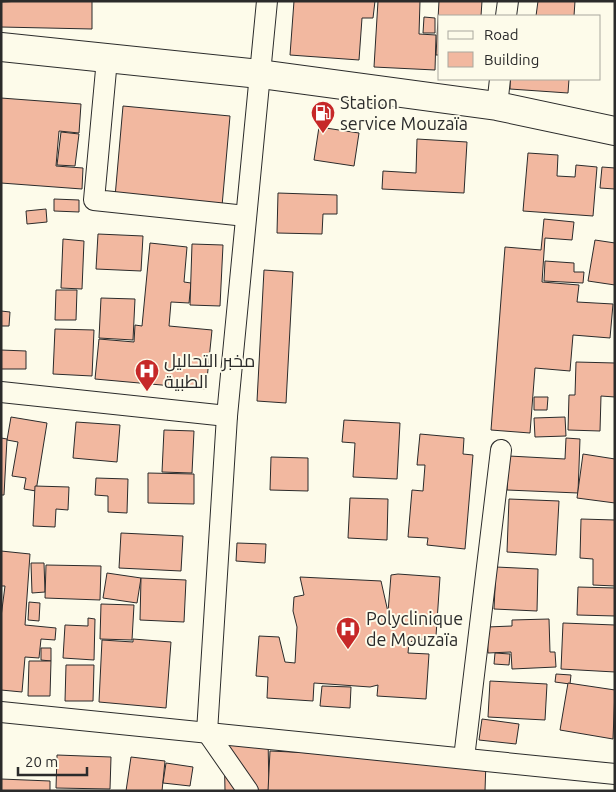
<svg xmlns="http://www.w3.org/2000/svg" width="616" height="792" viewBox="0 0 616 792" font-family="Ubuntu,Cairo,sans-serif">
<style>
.building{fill:#f2b8a0;stroke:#2b2b2b}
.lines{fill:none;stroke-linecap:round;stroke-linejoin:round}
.minor-casing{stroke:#2b2b2b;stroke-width:22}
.primary-casing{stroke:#2b2b2b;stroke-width:30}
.minor{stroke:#fdfbea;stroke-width:20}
.primary{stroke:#fdfbea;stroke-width:28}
.labels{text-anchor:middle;stroke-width:4;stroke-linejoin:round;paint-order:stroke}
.poi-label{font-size:18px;fill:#2b2b2b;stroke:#fdfbea;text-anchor:start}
</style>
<rect width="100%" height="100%" fill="#fdfbea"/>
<g class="building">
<polygon points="22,1 92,1 92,29 1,27 1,2"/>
<polygon points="294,1 375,1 373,18 362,18 359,60 290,55"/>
<polygon points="378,1 420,1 419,34 436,35 435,70 374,67"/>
<polygon points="439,1 482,1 481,16 440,16 440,55 436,55"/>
<polygon points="538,1 575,1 574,16 536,16"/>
<polygon points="424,17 435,18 435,33 423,33"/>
<polygon points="510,79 569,79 568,93 510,89"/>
<polygon points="1,98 81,104 79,133 59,131 56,166 83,168 82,189 1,183"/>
<polygon points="123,106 230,116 222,206 115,197"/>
<polygon points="319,127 359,133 354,166 314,160"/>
<polygon points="61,132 79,134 75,166 57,165"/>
<polygon points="417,139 467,142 464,193 382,189 383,171 416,173"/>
<polygon points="528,153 558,155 557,176 575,177 576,165 597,167 593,216 523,211"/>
<polygon points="602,167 615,168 615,189 600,188"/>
<polygon points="278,193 337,195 337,214 323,214 322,234 277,233"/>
<polygon points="54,199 79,200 79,212 54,211"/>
<polygon points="46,209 47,222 27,224 26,211"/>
<polygon points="544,219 574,222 572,240 545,238 542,282 579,285 577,302 613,304 610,338 573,335 570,371 535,368 530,433 491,430 505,247 541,250"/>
<polygon points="98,234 143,236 141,271 96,269"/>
<polygon points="63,239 84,241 82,289 61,288"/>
<polygon points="595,240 615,243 615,285 588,281"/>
<polygon points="150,243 187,247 184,282 191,283 189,303 171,302 169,326 212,330 206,389 95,379 99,339 134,342 135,325 142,326"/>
<polygon points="192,244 223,245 220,306 190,305"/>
<polygon points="545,261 574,263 574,272 584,272 583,283 544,281"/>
<polygon points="264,270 293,272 286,403 257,401"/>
<polygon points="56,290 77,290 76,320 55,320"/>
<polygon points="101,298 135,299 133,340 99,338"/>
<polygon points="1,311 10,312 9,326 1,326"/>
<polygon points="55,329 94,330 92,376 53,374"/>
<polygon points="1,350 26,351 26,369 1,369"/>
<polygon points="576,362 615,363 615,397 601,396 600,431 568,430 569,395 575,395"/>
<polygon points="534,397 548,397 547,410 534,410"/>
<polygon points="11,417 47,423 36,491 24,489 26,478 12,476 18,442 7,440"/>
<polygon points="565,417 566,436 535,437 534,418"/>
<polygon points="344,420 400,423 397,479 353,477 355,443 342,442"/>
<polygon points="76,422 120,425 117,462 73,458"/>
<polygon points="164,430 194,431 192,473 162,472"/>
<polygon points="420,434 464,438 463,454 473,455 465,549 427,545 428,538 408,537 412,490 423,491 425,465 417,465"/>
<polygon points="1,438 7,439 4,495 1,495"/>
<polygon points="566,438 580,439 578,493 507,490 509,456 565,459"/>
<polygon points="583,454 615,459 615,503 577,498"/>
<polygon points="271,457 308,458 308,491 270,490"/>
<polygon points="148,473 194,474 194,504 148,503"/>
<polygon points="96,478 128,479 127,513 108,512 108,496 95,495"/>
<polygon points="35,486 69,487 68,510 56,509 55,527 33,526"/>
<polygon points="350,498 388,499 387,540 348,538"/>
<polygon points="509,499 559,501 556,555 507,552"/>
<polygon points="581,519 615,520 615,586 593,585 593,559 580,558"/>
<polygon points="121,533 183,536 181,571 119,568"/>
<polygon points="237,543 266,544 265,563 236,561"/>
<polygon points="1,551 30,554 25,625 56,628 55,640 41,639 39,658 25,657 22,692 1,690 1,617 5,586 1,586"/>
<polygon points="31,563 44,563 45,592 32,593"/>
<polygon points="46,565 101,566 100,600 45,598"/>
<polygon points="496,567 538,569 537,611 494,609"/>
<polygon points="107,573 141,578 137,603 103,598"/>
<polygon points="398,574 440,577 436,636 409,642 408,653 429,654 426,699 377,696 378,685 370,687 314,683 313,701 267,698 268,677 256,676 259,636 279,637 285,662 295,663 297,627 293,611 294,597 304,595 300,577 381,581 388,612 391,575"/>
<polygon points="141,578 186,580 184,622 140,620"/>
<polygon points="578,587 615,588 615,616 577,615"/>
<polygon points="29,602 40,603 39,621 28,620"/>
<polygon points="101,604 134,605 132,640 100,639"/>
<polygon points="88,618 95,619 94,660 63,658 65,625 88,626"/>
<polygon points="549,619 550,652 555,652 556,667 512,669 511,652 488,653 487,627 512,626 512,620"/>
<polygon points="563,623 615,625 615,672 561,669"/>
<polygon points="133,639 171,642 166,708 99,702 102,640 133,642"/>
<polygon points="41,648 51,648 51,661 41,660"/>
<polygon points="495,653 510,654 509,665 494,664"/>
<polygon points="29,661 51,661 50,696 28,696"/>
<polygon points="66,665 94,665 93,701 65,701"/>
<polygon points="556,674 571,675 570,684 555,682"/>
<polygon points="490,681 547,684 545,720 488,717"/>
<polygon points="568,683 615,690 613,739 560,730"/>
<polygon points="322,686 351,687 350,708 320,706"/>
<polygon points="482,719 519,724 516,744 479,740"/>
<polygon points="268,737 269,790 225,791 224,739"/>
<polygon points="270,751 486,761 485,791 268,791"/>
<polygon points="57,755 111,757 110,789 56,788"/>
<polygon points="131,757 165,761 162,791 126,791"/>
<polygon points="166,763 193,767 190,786 163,783"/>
<polygon points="1,779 50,781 50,791 1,791"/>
</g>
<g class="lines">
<defs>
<g id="minor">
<polyline points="506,16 508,1"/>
<polyline points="107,59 94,200 246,216"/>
<polyline points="497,106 500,79"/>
<polyline points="1,392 227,416"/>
<polyline points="1,712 615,774"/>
<polyline points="464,758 501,450"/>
<polyline points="248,791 207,732 227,416 267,1"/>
</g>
<polyline id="primary" points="1,47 260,74 497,106 615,131"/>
</defs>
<use href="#minor" class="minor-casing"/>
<use href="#primary" class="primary-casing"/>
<use href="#minor" class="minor"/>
<use href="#primary" class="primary"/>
</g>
<defs>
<symbol id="fuel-pin" viewBox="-11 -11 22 30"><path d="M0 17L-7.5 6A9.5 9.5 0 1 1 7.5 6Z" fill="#c62828" stroke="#fdfbea"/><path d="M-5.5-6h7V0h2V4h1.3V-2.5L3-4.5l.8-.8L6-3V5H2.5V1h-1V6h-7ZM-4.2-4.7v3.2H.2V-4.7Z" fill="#fff"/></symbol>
<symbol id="hospital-pin" viewBox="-11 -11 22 30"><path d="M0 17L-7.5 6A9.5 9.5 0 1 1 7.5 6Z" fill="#c62828" stroke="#fdfbea"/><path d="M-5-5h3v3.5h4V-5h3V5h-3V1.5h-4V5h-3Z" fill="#fff"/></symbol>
</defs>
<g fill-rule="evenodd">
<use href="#fuel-pin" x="309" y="99" width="28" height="38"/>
<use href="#hospital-pin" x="133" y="357" width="28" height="38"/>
<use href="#hospital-pin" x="334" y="615" width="28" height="38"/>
</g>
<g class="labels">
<g class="poi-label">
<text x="340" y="109">Station<tspan x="340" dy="21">service Mouzaïa</tspan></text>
<text x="164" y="367">مخبر التحاليل<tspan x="164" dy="21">الطبية</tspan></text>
<text x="366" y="625">Polyclinique<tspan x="366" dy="21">de Mouzaïa</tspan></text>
</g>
</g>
<rect width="616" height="792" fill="none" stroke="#2b2b2b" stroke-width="5"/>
<rect x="438" y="15" width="162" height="65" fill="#fdfbea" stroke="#a9a89e"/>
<rect x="448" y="31" width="25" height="8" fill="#fdfbea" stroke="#a9a89e"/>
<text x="484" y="40" font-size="15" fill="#2b2b2b">Road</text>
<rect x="448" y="52" width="25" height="15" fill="#f2b8a0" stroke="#a9a89e"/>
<text x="484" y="65" font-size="15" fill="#2b2b2b">Building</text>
<path d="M18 767v8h69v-8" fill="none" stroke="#2b2b2b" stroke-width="2.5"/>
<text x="25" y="767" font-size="15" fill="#2b2b2b" stroke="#fdfbea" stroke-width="4" paint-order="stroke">20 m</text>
</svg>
